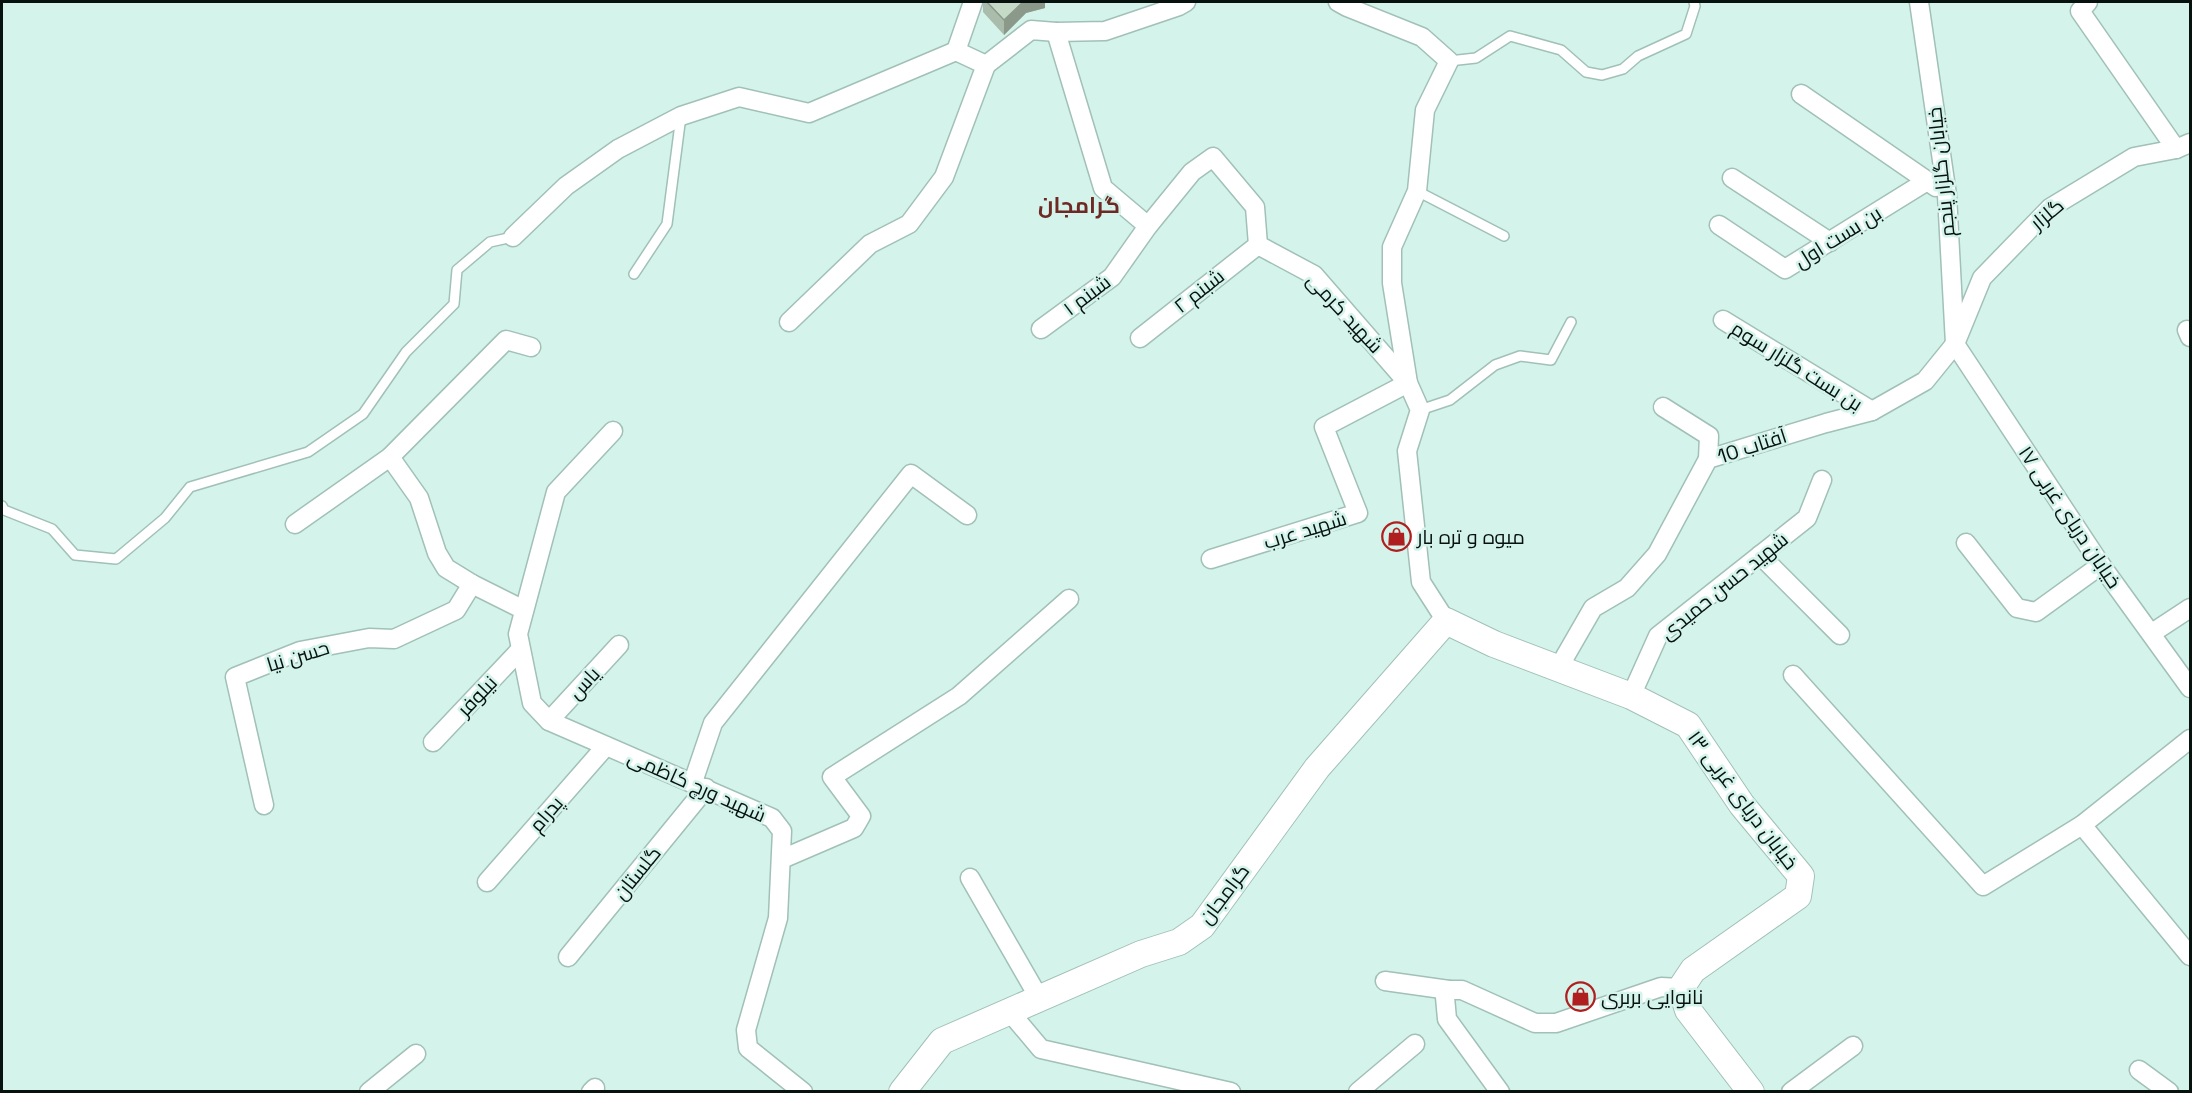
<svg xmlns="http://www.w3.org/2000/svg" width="2192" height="1093" viewBox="0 0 2192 1093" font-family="'Space Grotesk',Cairo,sans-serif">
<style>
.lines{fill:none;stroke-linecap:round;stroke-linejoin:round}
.lane-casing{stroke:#a1c0b7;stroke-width:12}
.street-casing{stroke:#a1c0b7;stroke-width:21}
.secondary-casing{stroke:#a1c0b7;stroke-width:28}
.lane{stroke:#fff;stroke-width:9}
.street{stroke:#fff;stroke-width:18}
.secondary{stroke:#fff;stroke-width:26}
.wall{fill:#aabcab}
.shaded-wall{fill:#8b998b}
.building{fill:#c6dbc7;stroke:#8b998b;stroke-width:1.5}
.labels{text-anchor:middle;stroke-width:5;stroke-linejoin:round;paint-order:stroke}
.street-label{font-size:20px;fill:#07120f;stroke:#d4f4eb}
.poi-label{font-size:20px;fill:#07120f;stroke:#d4f4eb;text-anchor:start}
.quarter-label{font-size:22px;font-weight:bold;fill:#6e2924;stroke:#d4f4eb}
</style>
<rect width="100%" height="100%" fill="#d4f4eb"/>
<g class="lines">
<defs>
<g id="lane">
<polyline points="1449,61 1476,58 1510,36 1561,50 1586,72 1602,75 1623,69 1638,56 1686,34 1695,6 1694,2"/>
<polyline points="1417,191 1504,236"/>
<polyline points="634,274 667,224 681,116"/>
<polyline points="1420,410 1450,400 1495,365 1520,356 1551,360 1571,322"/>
<polyline points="2,506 4,510 52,529 75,555 116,559 165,518 190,487 308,452 363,414 406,352 454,304 457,270 490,242 513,237"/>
</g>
<g id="street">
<polyline points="1338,2 1347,7 1422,37 1449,61 1425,110 1417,191 1392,247 1392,283 1408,383 1420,410 1407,451 1421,582 1446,621"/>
<polyline points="1919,2 1947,195 1955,344 2101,565 2190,688"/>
<polyline points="2088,2 2080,11 2176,149"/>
<polyline points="1056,32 1103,188 1148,226"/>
<polyline points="956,51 973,2"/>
<polyline points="1801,94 1936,187"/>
<polyline points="1732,178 1830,242"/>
<polyline points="1719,225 1785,269 1927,181"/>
<polyline points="513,237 566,186 618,149 681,116 739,97 809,113 956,51 986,65 1031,30 1056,32 1105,31 1179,6 1186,2"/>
<polyline points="1723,320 1872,411"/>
<polyline points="789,322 870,244 909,224 944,177 986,65"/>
<polyline points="1041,329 1112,277 1148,226 1192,172 1213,157 1255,207 1258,245 1314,275 1408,383 1324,427 1358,513 1211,559"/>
<polyline points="2187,330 2190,337"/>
<polyline points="1140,338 1258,245"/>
<polyline points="1663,407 1709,436 1708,459"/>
<polyline points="613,431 556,492 518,634 532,703 549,721 772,818 782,831 778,918 746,1030 748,1048 803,1092"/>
<polyline points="390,457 419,498 437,553 446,568 472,584 524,610"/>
<polyline points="295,524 390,457 506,340 531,347"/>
<polyline points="1966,543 2017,608 2036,612 2101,565"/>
<polyline points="1760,555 1840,635"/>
<polyline points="2152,633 2190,608"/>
<polyline points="1559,667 1593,608 1627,588 1657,554 1708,459 1826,423 1872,411 1925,381 1955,344 1982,278 2050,208 2134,157 2176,149 2190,143"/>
<polyline points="1793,675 1983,886 2082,825 2190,739"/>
<polyline points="1631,696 1658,636 1807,518 1822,480"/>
<polyline points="549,721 619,645"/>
<polyline points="433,742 520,650"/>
<polyline points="693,782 713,723 911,474 967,515"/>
<polyline points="264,805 235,677 300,651 369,638 394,639 456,610 472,584"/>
<polyline points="2082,825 2190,956"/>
<polyline points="782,859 854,828 861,816 832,777 959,696 1069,599"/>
<polyline points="970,878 1039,998"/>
<polyline points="487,882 606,746"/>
<polyline points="568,957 706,788"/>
<polyline points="1385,981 1449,990 1462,990 1535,1023 1556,1023 1661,987 1681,988"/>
<polyline points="1449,990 1445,997 1447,1019 1500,1092"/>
<polyline points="1009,1011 1041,1049 1231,1092"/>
<polyline points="2139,1070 2169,1092"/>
<polyline points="369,1092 416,1054"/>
<polyline points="591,1092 595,1088"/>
<polyline points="1358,1092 1415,1044"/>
<polyline points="1791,1092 1853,1046"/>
</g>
<polyline id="secondary" points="902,1092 942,1041 1141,954 1179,942 1202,926 1317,768 1446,621 1494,644 1631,696 1688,725 1742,805 1801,876 1798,896 1693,970 1681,988 1688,1010 1751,1092"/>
</defs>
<use href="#lane" class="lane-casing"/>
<use href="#street" class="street-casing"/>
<use href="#secondary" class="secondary-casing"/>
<use href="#lane" class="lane"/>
<use href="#street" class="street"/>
<use href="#secondary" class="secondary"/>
</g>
<polygon class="wall" points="983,2 1045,2 1045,8 1026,13 1004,35 983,12"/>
<polygon class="shaded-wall" points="1023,2 1045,2 1045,8 1026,13 1004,35 1004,20"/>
<polygon class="building" points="987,2 1023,2 1004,20"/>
<defs>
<symbol id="shop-ring" viewBox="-11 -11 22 22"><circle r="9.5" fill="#d4f4eb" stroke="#b01f20" stroke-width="1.5"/><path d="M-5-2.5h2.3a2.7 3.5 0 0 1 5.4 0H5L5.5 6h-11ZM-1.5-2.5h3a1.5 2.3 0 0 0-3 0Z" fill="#b01f20"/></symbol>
</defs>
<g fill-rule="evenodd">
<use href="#shop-ring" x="1380" y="520" width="33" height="33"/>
<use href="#shop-ring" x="1564" y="980" width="33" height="33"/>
</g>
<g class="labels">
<g class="street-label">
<text transform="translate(1941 172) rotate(-96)" y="7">خیابان گلزار پنجم</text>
<text transform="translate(2047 214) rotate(-40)" y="7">گلزار</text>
<text transform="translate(1838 237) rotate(-32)" y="7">بن بست اول</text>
<text transform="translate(1199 291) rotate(-38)" y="7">شبنم ۲</text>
<text transform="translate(1087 295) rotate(-37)" y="7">شبنم ۱</text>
<text transform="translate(1345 313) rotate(47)" y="7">شهید کرمی</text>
<text transform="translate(1797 366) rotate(32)" y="7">بن بست گلزار سوم</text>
<text transform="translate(1752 446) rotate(-18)" y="7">آفتاب 10</text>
<text transform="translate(2070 517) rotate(56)" y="7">خیابان دریای غربی ۱۷</text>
<text transform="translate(1305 530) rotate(-17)" y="7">شهید عرب</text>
<text transform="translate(1724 586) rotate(-39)" y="7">شهید حسن حمیدی</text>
<text transform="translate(298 656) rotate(-17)" y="7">حسن نیا</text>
<text transform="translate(584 683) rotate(-47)" y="7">یاس</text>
<text transform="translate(477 696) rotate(-46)" y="7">نیلوفر</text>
<text transform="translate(697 786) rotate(24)" y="7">شهید ورچ کاظمی</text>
<text transform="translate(1743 800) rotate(53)" y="7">خیابان دریای غربی ۱۳</text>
<text transform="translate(546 814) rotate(-49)" y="7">پدرام</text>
<text transform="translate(637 873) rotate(-51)" y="7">گلستان</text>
<text transform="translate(1224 894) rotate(-53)" y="7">گرامجان</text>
</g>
<g class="poi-label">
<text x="1417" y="544">میوه و تره بار</text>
<text x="1601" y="1004">نانوایی بربری</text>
</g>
<g class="quarter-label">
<text x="1079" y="213">گرامجان</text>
</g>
</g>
<rect width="2192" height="1093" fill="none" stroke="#07120f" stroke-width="6"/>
</svg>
